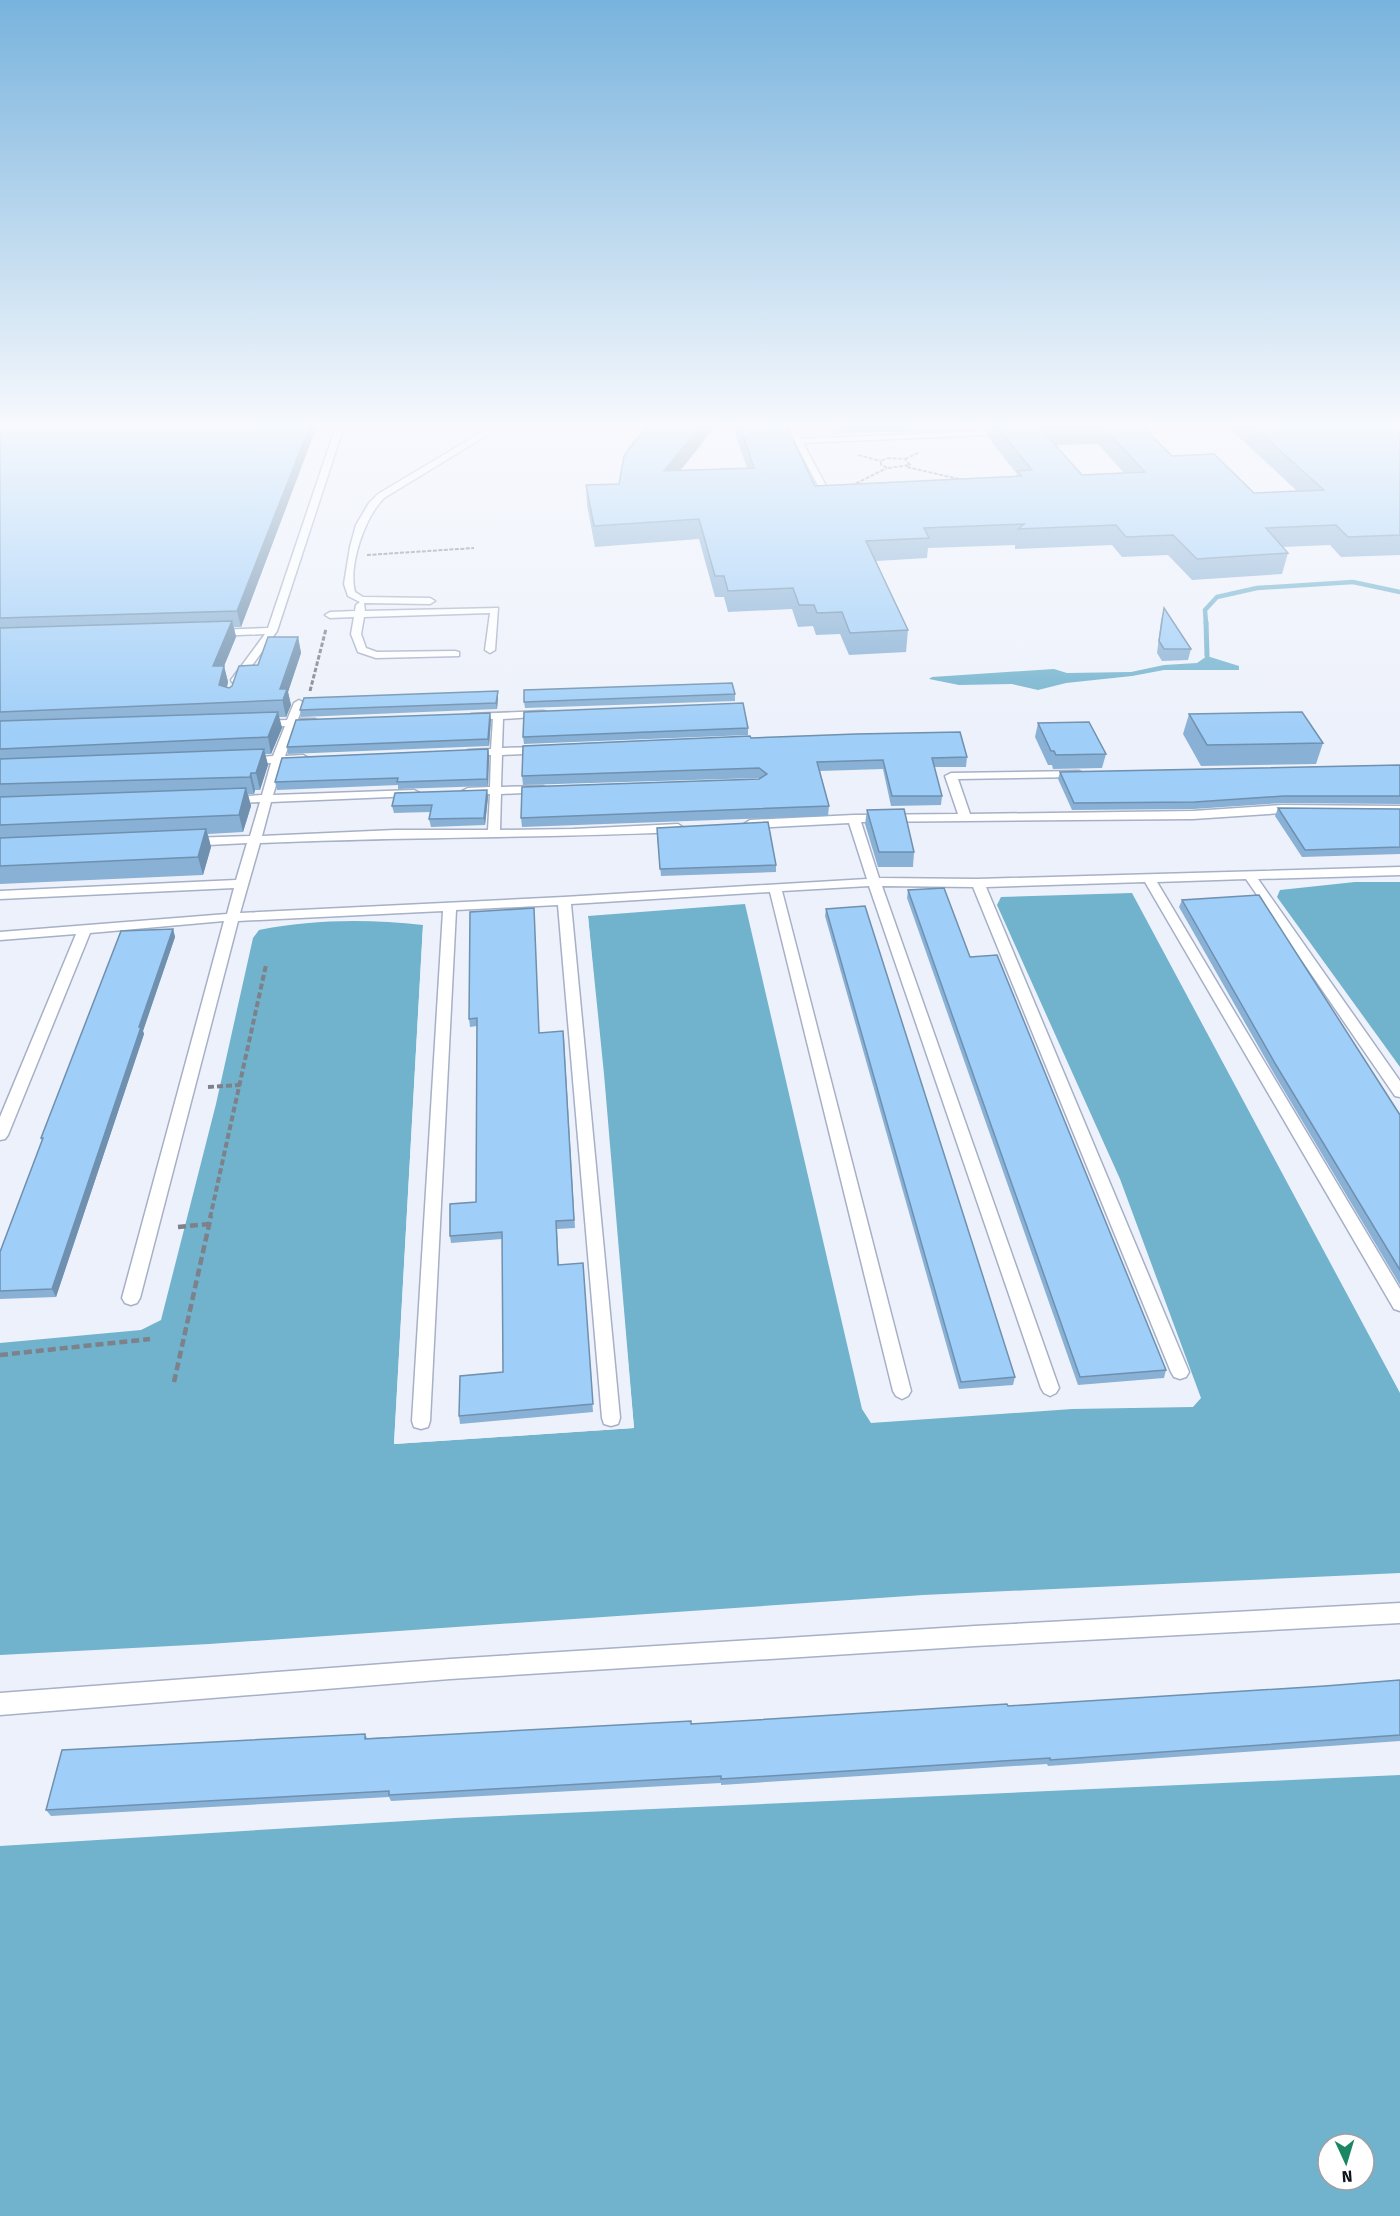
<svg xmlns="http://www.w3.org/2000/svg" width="1400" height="2216" viewBox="0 0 1400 2216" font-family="'Fira Sans',sans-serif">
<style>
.water{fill:#71b2cd;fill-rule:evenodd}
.pier{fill:#edf1fb}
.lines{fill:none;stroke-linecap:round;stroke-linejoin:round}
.stream-far1{stroke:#71b2cd;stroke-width:4.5}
.stream{stroke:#71b2cd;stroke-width:5}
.service-casing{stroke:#a6b0c6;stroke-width:3}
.path-far3{stroke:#7d818a;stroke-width:2;stroke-dasharray:4 1.5;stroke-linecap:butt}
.path-far2{stroke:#7d818a;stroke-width:3;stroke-dasharray:4.5 2;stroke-linecap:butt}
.path-far1{stroke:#7d818a;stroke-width:4;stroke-dasharray:6 3;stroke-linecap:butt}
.path{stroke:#7d818a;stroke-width:4.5;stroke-dasharray:8 4;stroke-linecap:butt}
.service{fill:#fff;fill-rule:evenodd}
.wall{fill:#89b1d5;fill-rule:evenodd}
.shaded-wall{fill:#6f90ae}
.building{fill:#9fcef8;stroke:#6f90ae;stroke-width:1.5;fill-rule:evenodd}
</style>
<rect width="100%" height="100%" fill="#edf1fb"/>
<g class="water">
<polygon points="1207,656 1239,666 1239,670 1164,670 1132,676 1066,683 1038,690 1012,684 959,685 929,679 932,677 1054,669 1067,673 1131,672 1164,665 1197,663"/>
<polygon points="1355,882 1400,882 1400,1067 1277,897 1280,890"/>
<path d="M 1132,893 L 1400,1393 L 1400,1573 L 923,1595 L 209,1644 L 0,1655 L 0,1343 L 141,1330 L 161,1320 L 216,1104 L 253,938 L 259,930 C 313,919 368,919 423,925 L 394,1444 L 634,1428 L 588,916 L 745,904 L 862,1409 L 871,1423 L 1072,1409 L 1193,1407 L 1201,1398 L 1120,1179 L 997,905 L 1001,897 Z"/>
<path d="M 1400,1775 L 1400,2216 L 0,2216 L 0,1846 L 455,1818 ZM 1328,2144 L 1364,2144 L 1364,2180 L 1328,2180 Z"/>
</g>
<polygon class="pier" points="585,916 588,916 604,1074 634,1428 394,1444 423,925 426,925 397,1441 631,1425"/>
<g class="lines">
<polyline class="stream-far1" points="1206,624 1205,610 1217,597 1257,588 1353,582 1400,592"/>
<polyline class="stream" points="1206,622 1207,656"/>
<defs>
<g id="service">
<polygon points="337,423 345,423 277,631 240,682 232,682 231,680 265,634 215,636 210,633 215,630 268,628"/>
<path d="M 497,423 L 507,423 L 384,498 C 365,517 348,565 355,592 L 363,597 L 430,598 L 435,601 L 430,604 L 364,603 L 365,611 L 498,608 L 495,650 L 490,653 L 485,650 L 490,613 L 364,617 L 361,634 L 366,648 L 377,652 L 455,651 L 459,652 L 459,656 L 376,658 L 358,652 L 351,634 L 354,617 L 330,618 L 325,615 L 330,612 L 355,611 L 356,605 L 360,602 L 348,596 L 344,584 L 350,547 L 356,525 L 369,503 L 378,494 Z"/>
<polygon points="785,423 793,423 801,439 985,431 989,433 985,435 803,443 832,497 828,499 824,497"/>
<path d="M 299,700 L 304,703 L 298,719 L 315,719 L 320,722 L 315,725 L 296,726 L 285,756 L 303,755 L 309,758 L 303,761 L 283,762 L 273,795 L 414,790 L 420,793 L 414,796 L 271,802 L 262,836 L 395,830 L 488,830 L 490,794 L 468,794 L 462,791 L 468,788 L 490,787 L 491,755 L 468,756 L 462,753 L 468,750 L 491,749 L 493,719 L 471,720 L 466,717 L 471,714 L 543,711 L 547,712 L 547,716 L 503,719 L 502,748 L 543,747 L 549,750 L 543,753 L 502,755 L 501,787 L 543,786 L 549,789 L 543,792 L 501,794 L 500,830 L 573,829 L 678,824 L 684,828 L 678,832 C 539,838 399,837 260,843 L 240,913 L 564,897 L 867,879 L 849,823 L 750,828 L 744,824 L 750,820 L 854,815 L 958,814 L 945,776 L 951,773 L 1079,771 L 1085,774 L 1079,777 L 958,779 L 970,814 L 1193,811 L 1282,805 L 1400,806 L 1400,814 L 1282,813 L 1193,819 L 861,822 L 879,878 L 978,879 L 1400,867 L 1400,875 L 1258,879 L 1400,1081 L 1400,1097 L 1395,1096 L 1246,879 L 1157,882 L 1400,1289 L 1400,1311 L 1394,1309 L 1145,882 L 986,887 L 1189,1372 L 1186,1377 L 1180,1379 L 1174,1377 L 1171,1372 L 973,887 L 882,886 L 1059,1388 L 1056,1393 L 1050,1396 L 1044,1393 L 1041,1388 L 869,886 L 782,891 L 911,1391 L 908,1396 L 902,1399 L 896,1396 L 893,1391 L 770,892 L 571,904 L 620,1418 L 618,1424 L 611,1426 L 604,1424 L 602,1418 L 558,905 L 456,910 L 430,1421 L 428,1427 L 421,1429 L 414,1427 L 412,1421 L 443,911 L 238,921 L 140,1298 L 137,1303 L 131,1305 L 125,1303 L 122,1298 L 224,921 L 90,933 L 8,1135 L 5,1139 L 0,1140 L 0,1117 L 76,934 L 0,940 L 0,932 L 227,914 L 234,888 L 0,899 L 0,891 L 236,880 L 247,843 L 189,846 L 183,842 L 189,838 L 250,836 L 260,802 L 231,803 L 225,800 L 231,797 L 262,795 L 271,763 L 246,764 L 240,761 L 246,758 L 273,756 L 285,726 L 261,727 L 256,724 L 261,721 L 287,720 L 294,703 Z"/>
<polygon points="1400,1603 1400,1623 975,1646 450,1679 0,1715 0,1693 450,1659 975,1626"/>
</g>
</defs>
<use href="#service" class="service-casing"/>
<g class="path-far3">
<polyline points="858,455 881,461"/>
<polygon points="887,458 905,459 910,465 888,468 881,465 881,461"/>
<polyline points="905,459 920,452"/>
<polyline points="907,467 963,480"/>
<polyline points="851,486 887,468"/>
<polyline points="367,555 474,548"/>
</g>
<polyline class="path-far2" points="310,691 326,629"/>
<g class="path-far1">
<polyline points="208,1087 240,1085"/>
<polyline points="210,1218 266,965"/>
</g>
<g class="path">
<polyline points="178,1227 209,1224"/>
<polyline points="0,1355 150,1339"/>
<polyline points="174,1382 211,1216"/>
</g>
<use href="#service" class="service"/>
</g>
<g class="wall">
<polygon points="0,423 318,423 241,627 234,627 236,637 224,666 228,682 227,687 229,688 258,665 298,637 301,653 288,692 291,705 286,717 279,717 282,728 271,754 265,754 268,765 260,790 255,790 254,794 248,794 251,806 243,832 208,834 211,847 203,875 0,884"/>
<path d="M 732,423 L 785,423 L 815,486 L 1016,477 L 1017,474 L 987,436 L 988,430 L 986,429 L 835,434 L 830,423 L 1139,423 L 1172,456 L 1254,493 L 1297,491 L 1224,423 L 1400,423 L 1400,555 L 1341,557 L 1330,545 L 1283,547 L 1288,553 L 1282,574 L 1192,580 L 1168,555 L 1122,557 L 1112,545 L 1015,549 L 1015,545 L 928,548 L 927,558 L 876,561 L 908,630 L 906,652 L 849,655 L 840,634 L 816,635 L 813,626 L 798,627 L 792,609 L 728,612 L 724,597 L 715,597 L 699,539 L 595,547 L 587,505 L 586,485 L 619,484 L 680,470 L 747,468 ZM 1098,444 L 1124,473 L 1082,475 L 1055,445 Z"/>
<polygon points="1164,608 1191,649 1188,660 1162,661 1157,653 1161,620"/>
<polygon points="498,691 498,698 497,709 301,717 300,710"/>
<polygon points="735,694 735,701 525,708 524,702"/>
<polygon points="1189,714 1323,743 1316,764 1201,766 1183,734"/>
<polygon points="491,720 489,746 288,754 287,747"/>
<polygon points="1038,723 1106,754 1102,768 1053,769 1052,765 1048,765 1035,737"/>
<polygon points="748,728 748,735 524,744 523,737"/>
<polygon points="751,738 967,757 966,767 934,767 942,796 941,805 891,806 883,769 820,771 829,806 828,816 522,827 521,818 760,779 759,778 523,785 522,776"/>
<polygon points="488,749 489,756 488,786 398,789 398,785 277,790 275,782"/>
<polygon points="1400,765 1400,804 1282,803 1193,809 1072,810 1058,779 1060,772"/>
<polygon points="488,797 485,825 431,827 429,819 431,812 394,813 392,806"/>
<polygon points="1278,808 1400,809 1400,854 1302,857 1275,816"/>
<polygon points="867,810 914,852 913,867 878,867 865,824"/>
<polygon points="657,835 776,865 776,872 661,876"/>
<polygon points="908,890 970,957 1166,1370 1164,1378 1078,1385 907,898"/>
<polygon points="1182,900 1400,1115 1400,1285 1273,1072 1179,907"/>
<polygon points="826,909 1015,1377 1013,1385 959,1389 825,916"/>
<polygon points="534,915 539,1033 564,1038 575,1228 557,1229 559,1265 583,1263 593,1412 460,1424 459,1416 503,1372 502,1239 451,1243 450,1236 476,1202 477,1026 470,1027 469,1019"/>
<polygon points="173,929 175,937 143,1031 144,1034 56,1297 0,1299 0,1252 42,1141 41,1138"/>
<polygon points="1400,1680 1400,1741 1048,1766 1047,1764 721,1785 721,1783 391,1801 389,1797 51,1816 46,1810 365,1734 367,1738 691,1724 1008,1706 1325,1686"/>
</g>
<g class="shaded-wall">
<polygon points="311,423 318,423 241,627 237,611"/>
<polygon points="703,423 718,423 665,490 664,471"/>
<polygon points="232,621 236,637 224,666 228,682 223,701 213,666"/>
<polygon points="298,637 301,653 288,692 291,705 286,717 280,689"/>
<polygon points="498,691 498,698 497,709 496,703"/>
<polygon points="278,712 282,728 271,754 268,737"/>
<polygon points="490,713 491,720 489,746 488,739"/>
<polygon points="264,749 268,765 260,790 256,773"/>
<polygon points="488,749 489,756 488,786 487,779"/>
<polygon points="251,773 255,790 254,794 250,777"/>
<polygon points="246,788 251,806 243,832 239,815"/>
<polygon points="487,790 488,797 485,825 484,818"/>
<polygon points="206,829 211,847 203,875 198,857"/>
<polygon points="173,929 175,937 143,1031 144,1034 56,1297 52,1289 139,1027"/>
</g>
<g class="building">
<polygon points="0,423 311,423 237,611 0,618"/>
<path d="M 651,423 L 703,423 L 664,471 L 754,468 L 739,423 L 785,423 L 815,486 L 1022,476 L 1017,471 L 1032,470 L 994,423 L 1139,423 L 1172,456 L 1214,454 L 1254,493 L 1324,490 L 1249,423 L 1400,423 L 1400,535 L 1348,537 L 1336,525 L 1266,528 L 1288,553 L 1197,559 L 1173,535 L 1126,537 L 1116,525 L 1018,529 L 1024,524 L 924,528 L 929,538 L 866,541 L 908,630 L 850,633 L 842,612 L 817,613 L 814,605 L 799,605 L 793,588 L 728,591 L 724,576 L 715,576 L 699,519 L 594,526 L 586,485 L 619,484 L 624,456 L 634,442 ZM 1101,425 L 1145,472 L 1082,475 L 1039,427 Z"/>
<polygon points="1164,608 1191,649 1164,649 1159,641"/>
<polygon points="232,621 213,666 224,666 219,685 229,688 232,686 239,666 258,665 268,637 298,637 280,689 287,689 283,700 0,712 0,628"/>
<polygon points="732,683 735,694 524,702 524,690"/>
<polygon points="498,691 496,703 300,710 304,698"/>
<polygon points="743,703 748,728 523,737 524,712"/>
<polygon points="278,712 268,737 0,749 0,721"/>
<polygon points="1302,712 1323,743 1207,745 1189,714"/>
<polygon points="490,713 488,739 287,747 296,720"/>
<polygon points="1089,722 1106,754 1056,755 1054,751 1051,751 1038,723"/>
<polygon points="960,732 967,757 932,758 942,796 892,796 883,760 817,762 829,806 521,818 522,787 759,779 767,774 759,768 522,776 523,746 750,736 751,738 856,734"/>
<polygon points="264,749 256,773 251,773 250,777 0,784 0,759"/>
<polygon points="488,749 487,779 397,782 398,778 275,782 282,758"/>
<polygon points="1400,765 1400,796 1284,796 1195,802 1074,803 1060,772"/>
<polygon points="246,788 239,815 0,825 0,797"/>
<polygon points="487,790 484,818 429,819 432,805 392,806 395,793"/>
<polygon points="1278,808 1400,809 1400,847 1305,850"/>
<polygon points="904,809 914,852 879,852 867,810"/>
<polygon points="768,822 776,865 660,869 657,828"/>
<polygon points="206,829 198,857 0,866 0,838"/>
<polygon points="944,888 970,957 997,955 1166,1370 1080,1377 908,890"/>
<polygon points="1259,895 1400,1115 1400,1270 1276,1065 1182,900"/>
<polygon points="865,906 1015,1377 961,1382 826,909"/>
<polygon points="534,908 539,1033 563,1031 574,1220 556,1221 558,1265 583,1263 593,1404 459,1416 460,1376 503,1372 502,1232 450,1236 450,1204 476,1202 477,1018 469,1019 470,912"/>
<polygon points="173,929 139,1027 141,1027 52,1289 0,1291 0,1252 43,1138 41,1138 121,931"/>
<polygon points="1400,1680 1400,1735 1050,1760 1050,1758 721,1779 721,1776 389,1795 389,1791 46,1810 62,1750 365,1734 365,1739 691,1721 691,1724 1007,1704 1008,1706 1325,1686"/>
</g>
<linearGradient id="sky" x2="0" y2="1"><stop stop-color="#78b3dd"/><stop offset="0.58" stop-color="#f7f9fd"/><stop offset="1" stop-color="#f7f9fd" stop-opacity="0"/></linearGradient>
<rect width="1400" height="733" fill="url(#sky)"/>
<g transform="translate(1346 2162) rotate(176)"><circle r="28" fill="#ffffff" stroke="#9fa0a3" stroke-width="1.5"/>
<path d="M0-4.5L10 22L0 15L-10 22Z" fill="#1b8663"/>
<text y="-9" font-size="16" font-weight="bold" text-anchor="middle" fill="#0f121a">N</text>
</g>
</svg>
